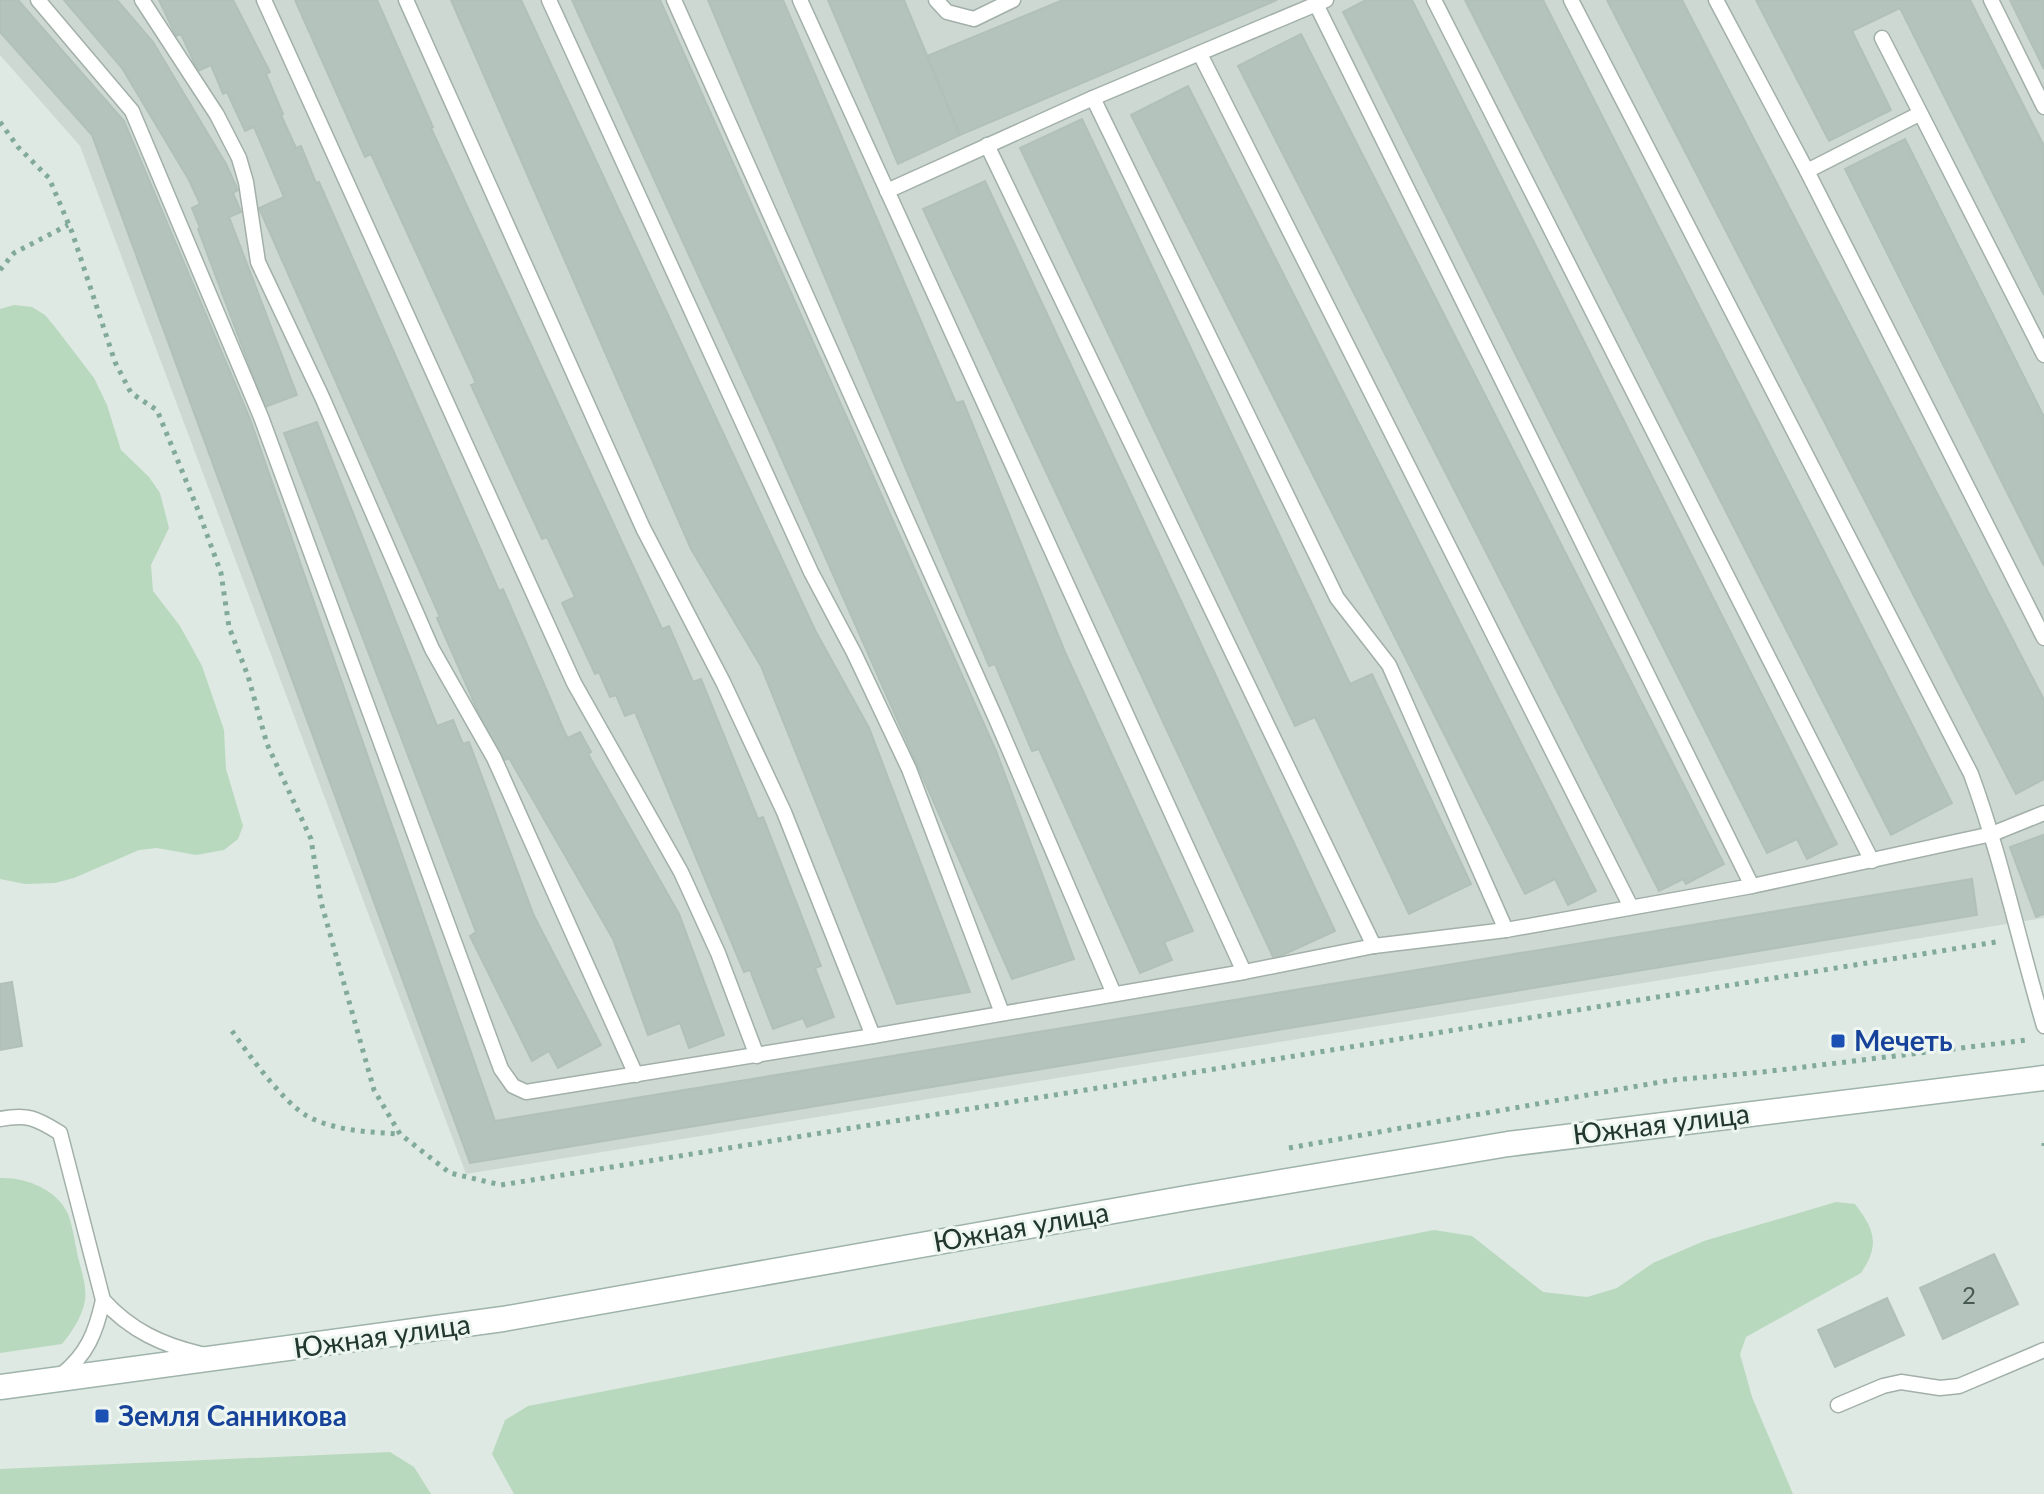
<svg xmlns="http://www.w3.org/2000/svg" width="2044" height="1494" viewBox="0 0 2044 1494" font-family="Lato,sans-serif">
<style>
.built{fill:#cdd8d2}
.green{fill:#b8d9be}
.building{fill:#b4c3bc;stroke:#b1c1b9;stroke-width:2}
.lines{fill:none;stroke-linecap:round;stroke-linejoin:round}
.lane-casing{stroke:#a2b0a9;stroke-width:17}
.secondary-casing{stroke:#9eb3aa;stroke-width:27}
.path{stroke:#81aa9a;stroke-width:5;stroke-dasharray:4 6;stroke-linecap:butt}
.lane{stroke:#fff;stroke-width:14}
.secondary{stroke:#fff;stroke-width:24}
.transit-dot{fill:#1a4fb4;stroke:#eef6f1;stroke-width:3}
.labels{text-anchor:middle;stroke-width:6;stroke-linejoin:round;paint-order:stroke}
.number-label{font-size:24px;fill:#465a52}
.transit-label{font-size:28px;font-weight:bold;fill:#164399;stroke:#eef6f1;text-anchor:start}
.street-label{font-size:28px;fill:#21372f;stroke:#eef6f1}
</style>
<rect width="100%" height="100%" fill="#dee9e3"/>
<polygon class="built" points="0,0 2044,0 2044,918 466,1174 80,146 0,55"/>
<g class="green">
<polygon points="14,305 32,307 45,315 55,327 94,378 107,405 121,450 149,477 160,493 169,528 151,565 153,591 180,626 202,666 224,730 226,769 243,826 238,839 224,850 196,855 157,848 139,850 74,878 55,883 25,884 0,879 0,309"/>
<path d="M 0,1178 C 25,1177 57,1189 68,1214 C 73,1227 75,1243 78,1257 C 81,1270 87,1286 85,1300 C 83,1315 72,1332 62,1344 L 0,1353 Z"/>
<path d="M 1836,1202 L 1855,1204 C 1875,1230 1880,1245 1861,1273 L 1746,1337 L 1740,1354 L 1752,1397 L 1793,1494 L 514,1494 L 492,1454 L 505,1420 L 528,1406 L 1434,1230 L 1472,1236 L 1543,1292 L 1587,1297 L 1617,1288 L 1653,1263 L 1704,1241 Z"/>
<polygon points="390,1452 414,1467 431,1494 0,1494 0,1469"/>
</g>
<g class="building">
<polygon points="0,0 18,0 124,121 250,419 495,1121 1972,879 1977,915 470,1163 92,135 0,32"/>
<polygon points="64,0 117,0 153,42 226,164 238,190 233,193 241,212 229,217 297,395 265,407 198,229 200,228 192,208 200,204 189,180 122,68"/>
<polygon points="159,0 233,0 270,72 266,74 283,114 281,115 296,148 301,146 316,183 319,182 499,591 503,589 565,733 568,738 580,732 591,752 588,754 679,914 724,1035 689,1048 680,1023 648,1035 613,939 509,758 500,762 437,618 440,617 259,208 284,197 254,127 245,131 227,92 223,94 211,65 198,71 181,34 176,36"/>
<polygon points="295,0 377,0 433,127 431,128 662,629 669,626 693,682 701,679 758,819 763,817 821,966 815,968 834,1017 807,1027 803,1018 773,1029 750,970 744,972 635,712 625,716 616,695 610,697 599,672 595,674 562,603 575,597 547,537 542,539 471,385 476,383 371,154 365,157"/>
<polygon points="451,0 521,0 816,632 869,728 970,992 897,1004 761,666 691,549"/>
<polygon points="572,0 660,0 996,751 1074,959 1012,979 766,423"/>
<polygon points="708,0 783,0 956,403 963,401 1065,652 1193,931 1164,942 1172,960 1140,973 1039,749 1032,751 995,664 989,666"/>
<polygon points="828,0 904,0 960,135 898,164"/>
<polygon points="1063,0 1277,0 960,135 927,56"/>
<polygon points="1366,0 1412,0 1837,844 1807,859 1797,839 1767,853 1343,12"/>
<polygon points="1465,0 1543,0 1952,803 1891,835"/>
<polygon points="1607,0 1682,0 2044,700 2044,779 2016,794"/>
<polygon points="1756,0 1970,0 2044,146 2044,295 1900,8 1852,31 1891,110 1829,141"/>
<polygon points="2010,0 2044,0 2044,69"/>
<polygon points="1301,34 1724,864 1686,884 1683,879 1659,891 1238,66"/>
<polygon points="1188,86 1596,891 1568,905 1555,879 1525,894 1131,115"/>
<polygon points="1082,119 1350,684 1372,674 1471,884 1409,914 1315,717 1295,726 1020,148"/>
<polygon points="1905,139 2044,417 2044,566 1845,169"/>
<polygon points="985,181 1335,931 1274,959 923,209"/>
<polygon points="317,422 437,726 453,720 463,744 469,742 534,916 601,1045 558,1068 549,1051 532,1061 470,936 476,932 284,433"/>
<polygon points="2043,835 2044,914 2036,917 2010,847"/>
<polygon points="12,982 22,1046 0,1050 0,984"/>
<polygon points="1994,1254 2018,1304 1943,1339 1920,1288"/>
<polygon points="1887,1298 1904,1335 1835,1367 1818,1330"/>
</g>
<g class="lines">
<defs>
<g id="lane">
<polyline points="38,0 132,111 261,417 501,1069 513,1086 526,1092 873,1036 1244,972 1374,946 1506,930 1752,886 1992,834 2044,813"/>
<polyline points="142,0 217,115 239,158 246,182 258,262 322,397 432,649 494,758 636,1075"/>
<polyline points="264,0 574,683 681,872 718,953 757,1056"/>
<polyline points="406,0 643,528 723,682 784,812 873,1036"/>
<polyline points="549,0 811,572 854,653 909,769 1002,1013"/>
<polyline points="674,0 996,719 1114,994"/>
<polyline points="800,0 1244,972"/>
<polyline points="936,0 947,12 974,19 1013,0"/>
<polyline points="1434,0 1872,861"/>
<path d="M 1571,0 L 1971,774 C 2001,856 2019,942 2044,1026"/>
<polyline points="1716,0 1807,171 2044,638"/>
<polyline points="1991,0 2044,107"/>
<polyline points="1316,4 1752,886"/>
<polyline points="1882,38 2044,355"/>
<polyline points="1200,54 1631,907"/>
<polyline points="1093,98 1337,598 1389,665 1506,930"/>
<polyline points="987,145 1374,946"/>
<polyline points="1807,171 1919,114"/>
<polyline points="887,191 1093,98 1326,0"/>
<path d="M 0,1119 C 28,1114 36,1118 60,1133 L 103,1300 C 130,1330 162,1345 201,1354"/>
<path d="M 61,1375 C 87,1355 96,1332 103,1300"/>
<polyline points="1838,1405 1883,1386 1901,1382 1940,1388 1959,1386 2044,1350"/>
</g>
<polyline id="secondary" points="0,1387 503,1319 1187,1198 1508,1144 2044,1078"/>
</defs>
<use href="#lane" class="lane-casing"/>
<use href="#secondary" class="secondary-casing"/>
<g class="path">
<polyline points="0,122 18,147 49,178 72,232 115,362 131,393 157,410 198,510 221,573 229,627 248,676 267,744 311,839 321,902 374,1090 400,1134 450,1173 501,1185 1996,942"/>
<polyline points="0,270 14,253 68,225"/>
<path d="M 232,1031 C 249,1055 283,1102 307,1116 C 335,1131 369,1132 399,1134"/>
<polyline points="2044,1143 2044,1146"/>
<polyline points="1289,1148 1672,1080 1763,1072 2027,1040"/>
</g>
<use href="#lane" class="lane"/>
<use href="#secondary" class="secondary"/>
</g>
<g class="transit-dot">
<rect x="1830" y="1033" width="16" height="16" rx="4"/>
<rect x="94" y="1408" width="16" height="16" rx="4"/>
</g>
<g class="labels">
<g class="number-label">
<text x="1969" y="1304">2</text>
</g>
<g class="transit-label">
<text x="1854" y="1051">Мечеть</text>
<text x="118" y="1426">Земля Санникова</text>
</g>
<g class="street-label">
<text transform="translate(1661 1124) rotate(-7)" y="10">Южная улица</text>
<text transform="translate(1021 1227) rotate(-10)" y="10">Южная улица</text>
<text transform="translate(382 1336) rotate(-8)" y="10">Южная улица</text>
</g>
</g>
</svg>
